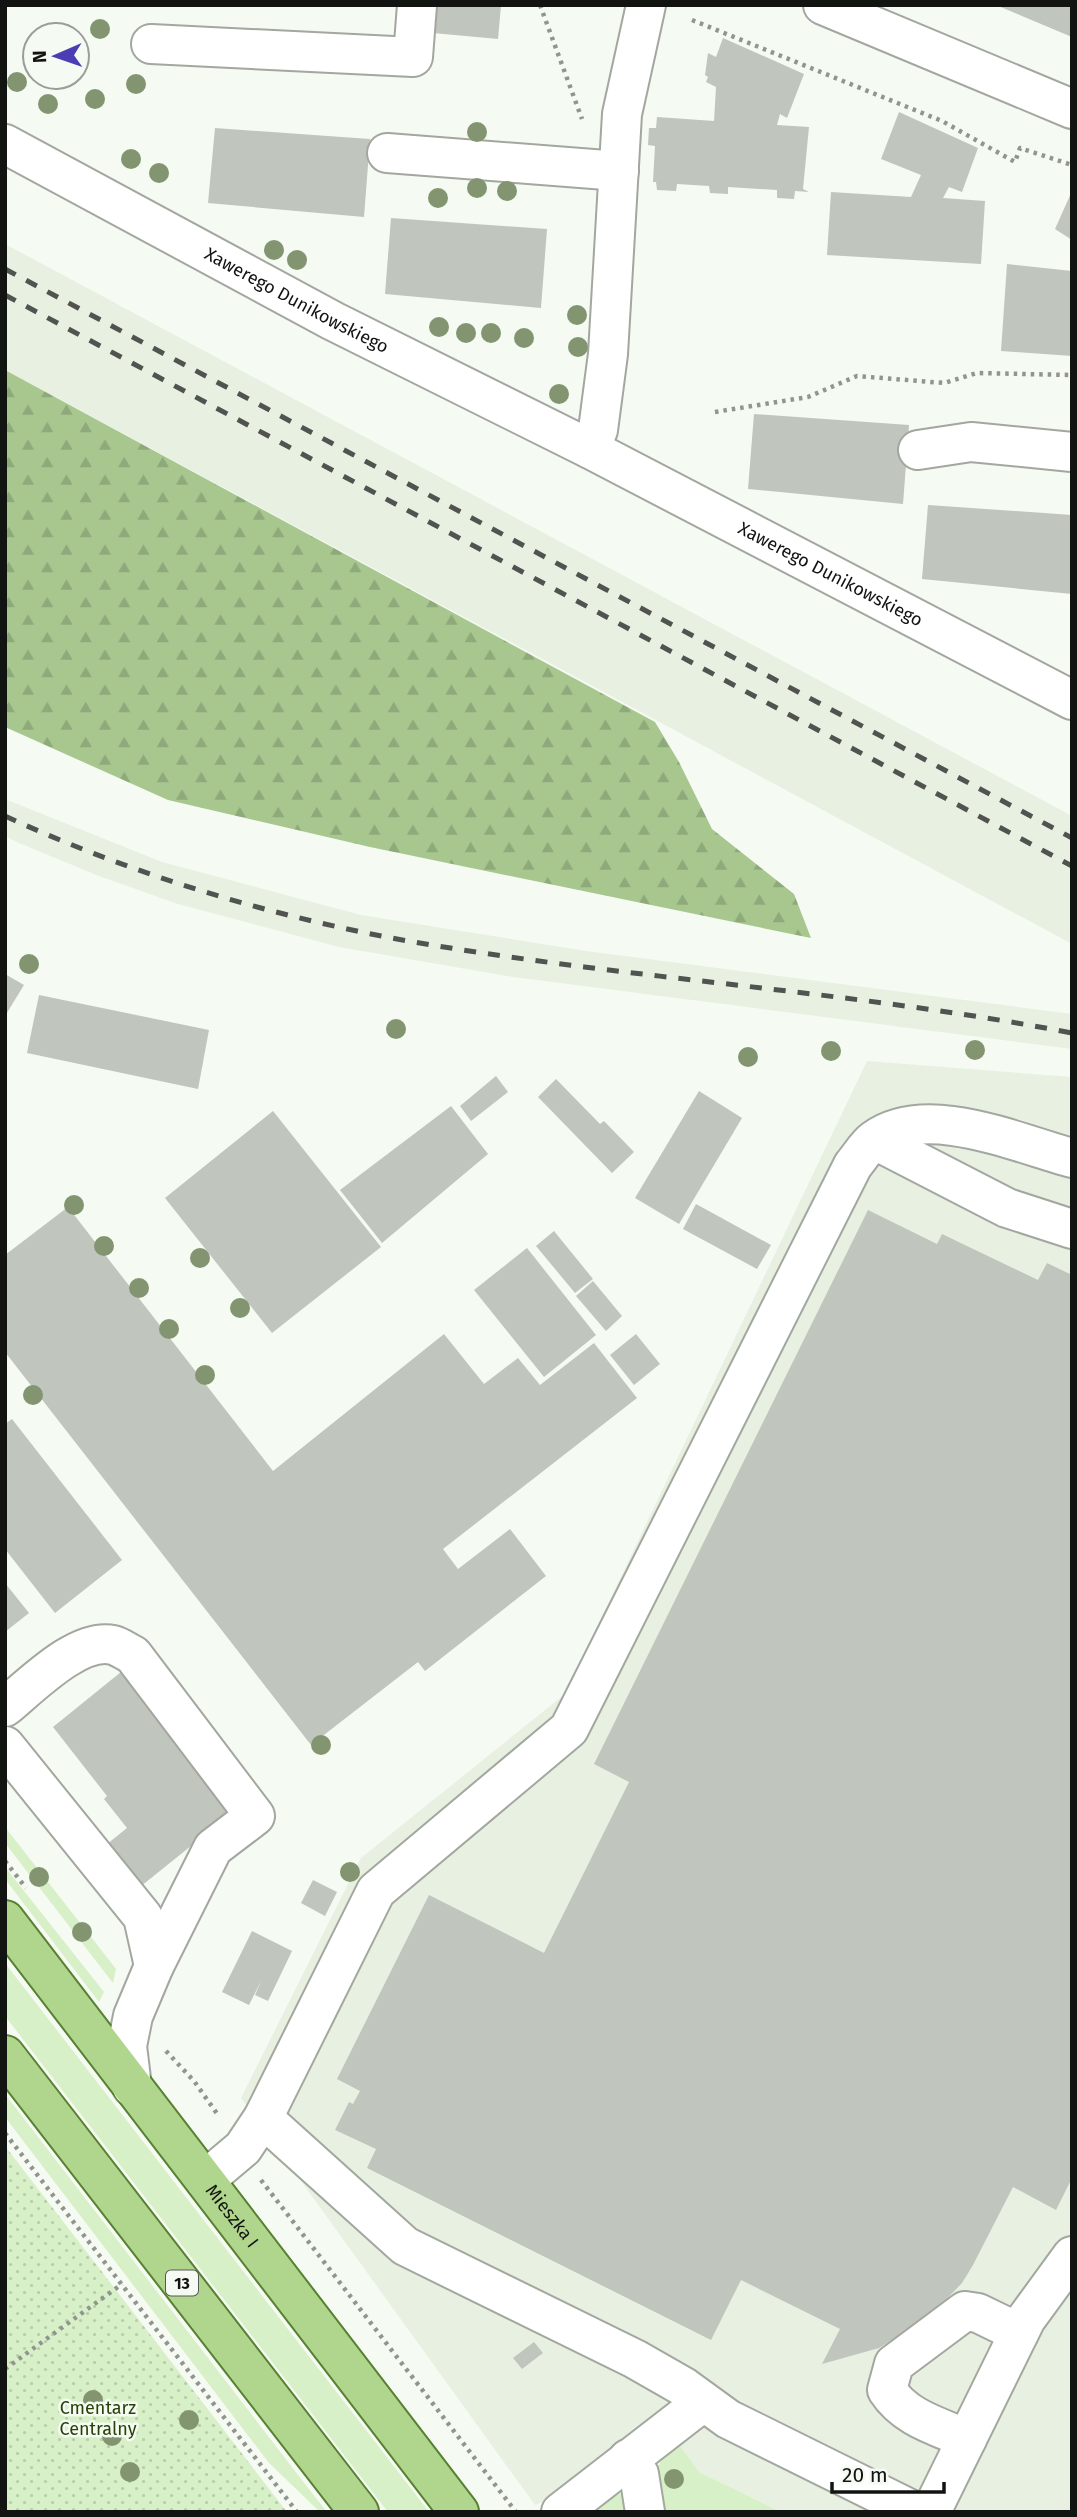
<svg xmlns="http://www.w3.org/2000/svg" width="1077" height="2517" viewBox="0 0 1077 2517" font-family="'Fira Sans',sans-serif">
<style>
.built{fill:#e8f0e2}
.green{fill:#d8f0c7}
.forest{fill:url(#forest-firs)}
.park{fill:url(#park-dots)}
.building{fill:#c0c5bd}
.lines{fill:none;stroke-linecap:round;stroke-linejoin:round}
.minor-casing{stroke:#a2a79f;stroke-width:42}
.major-casing{stroke:#578131;stroke-width:42}
.path{stroke:#91958f;stroke-width:4.5;stroke-dasharray:3.5 5;stroke-linecap:butt}
.minor{stroke:#fff;stroke-width:38}
.major{stroke:#b0d68e;stroke-width:38}
.rail{stroke:#50534f;stroke-width:5;stroke-dasharray:12 12;stroke-linecap:butt}
.tree{fill:#839570}
.labels{text-anchor:middle;stroke-width:5;stroke-linejoin:round;paint-order:stroke}
.shield{fill:#f5faf2;stroke:#565954;stroke-width:2}
.shield-label{font-size:16px;font-weight:bold;fill:#121411}
.street-label{font-size:18px;fill:#121411;stroke:#f5faf2}
.park-label{font-size:18px;fill:#264206;stroke:#f5faf2}
</style>
<defs>
<pattern id="forest-firs" width="22" height="20" patternUnits="userSpaceOnUse" patternTransform="scale(1.75)"><rect width="22" height="20" fill="#a7c78f"/><path d="M5 1l3.5 6h-7zM16 11l3.5 6h-7z" fill="#8faa7a"/></pattern>
<pattern id="park-dots" width="8" height="8" patternUnits="userSpaceOnUse" patternTransform="scale(1.75)"><rect width="8" height="8" fill="#d8f0c7"/><path d="M2 2h.1M6 6h.1" fill="none" stroke="#b8cdaa" stroke-width="1.8" stroke-linecap="round"/></pattern>
</defs>
<rect width="100%" height="100%" fill="#f5faf2"/>
<g class="built">
<polygon points="5,244 1072,816 1072,944 5,370"/>
<polygon points="5,799 162,862 361,915 586,951 1072,1014 1072,1049 507,976 339,947 178,904 99,876 19,843 5,836"/>
<polygon points="867,1061 1072,1077 1072,2512 781,2512 699,2472 678,2444 535,2505 241,2098 361,1858 565,1694"/>
</g>
<g class="green">
<polygon points="5,1827 116,1969 113,1983 5,1843"/>
<polygon points="5,1867 104,1992 99,2002 5,1879"/>
<polygon points="5,1963 413,2491 429,2512 388,2512 5,2016"/>
<polygon points="5,2094 305,2484 327,2512 320,2512 269,2463 5,2117"/>
<path d="M 678,2443 L 699,2472 L 781,2512 L 658,2512 C 655,2476 649,2468 678,2443 Z"/>
<polygon points="616,2493 625,2495 631,2512 588,2512"/>
</g>
<polygon class="forest" points="5,370 655,722 679,762 712,829 794,894 811,938 370,847 168,800 5,727"/>
<polygon class="park" points="5,2146 287,2512 5,2512"/>
<g class="building">
<polygon points="435,5 501,5 498,39 433,33"/>
<polygon points="996,5 1072,5 1072,37"/>
<polygon points="723,38 804,74 787,118 780,114 777,125 809,127 803,189 809,192 795,191 794,199 777,198 777,190 728,187 728,194 710,193 709,186 677,184 676,191 657,190 656,182 653,182 655,146 648,145 649,128 656,128 657,117 714,121 716,87 706,82 708,77 705,75 708,53 716,57"/>
<polygon points="899,112 978,148 962,192 949,187 943,198 985,201 981,264 827,255 831,192 911,197 921,175 881,159"/>
<polygon points="215,128 370,139 364,217 208,203"/>
<polygon points="1072,191 1072,240 1055,229"/>
<polygon points="391,218 547,229 541,308 385,294"/>
<polygon points="1007,264 1072,271 1072,356 1001,351"/>
<polygon points="754,414 909,425 903,504 748,489"/>
<polygon points="928,505 1072,515 1072,594 922,579"/>
<polygon points="5,974 24,985 5,1016"/>
<polygon points="39,995 209,1030 198,1089 27,1053"/>
<polygon points="496,1076 508,1092 471,1121 460,1106"/>
<polygon points="556,1079 600,1124 604,1121 634,1152 612,1173 538,1097"/>
<polygon points="699,1091 742,1118 679,1224 635,1198"/>
<polygon points="451,1106 488,1154 382,1243 340,1190"/>
<polygon points="273,1111 381,1247 272,1333 165,1198"/>
<polygon points="696,1204 771,1245 757,1269 683,1229"/>
<polygon points="68,1207 273,1471 444,1334 484,1384 518,1358 540,1385 594,1343 637,1398 443,1549 458,1569 510,1529 546,1576 425,1671 418,1662 311,1745 5,1352 5,1255"/>
<polygon points="868,1210 937,1244 942,1234 1038,1280 1047,1263 1072,1275 1072,2178 1056,2210 1013,2187 973,2265 962,2283 933,2313 879,2348 822,2364 840,2329 741,2280 711,2340 367,2168 376,2149 335,2130 349,2102 353,2104 360,2091 337,2079 429,1895 544,1953 629,1782 594,1764"/>
<polygon points="554,1231 593,1279 575,1293 536,1246"/>
<polygon points="527,1248 596,1335 544,1377 474,1290"/>
<polygon points="593,1281 622,1316 606,1331 576,1296"/>
<polygon points="636,1334 660,1364 634,1385 610,1355"/>
<polygon points="12,1419 122,1560 55,1613 5,1549 5,1424"/>
<polygon points="5,1583 29,1613 5,1632"/>
<polygon points="121,1672 176,1741 237,1809 120,1903 86,1861 127,1828 104,1799 107,1796 53,1727"/>
<polygon points="313,1880 337,1892 325,1916 301,1903"/>
<polygon points="252,1931 292,1951 268,2001 255,1995 262,1979 249,2005 222,1992"/>
<polygon points="534,2342 543,2353 522,2369 513,2358"/>
</g>
<g class="lines">
<defs>
<g id="minor">
<polyline points="823,5 1072,109"/>
<polyline points="151,44 413,57 417,5"/>
<path id="s1" d="M 5,144 L 333,321 L 590,449 L 1072,700"/>
<polyline points="387,153 619,171"/>
<polyline points="590,449 598,430 608,354 622,114 646,5"/>
<polyline points="918,450 971,442 1072,452"/>
<polyline points="875,1140 1007,1208 1072,1229"/>
<path d="M 5,1707 C 31,1686 78,1637 113,1645 C 120,1647 127,1652 133,1655 L 255,1816 L 213,1848 L 154,1966"/>
<polyline points="5,1746 143,1917 154,1966 133,2016 127,2046 132,2087"/>
<path d="M 263,2118 L 376,1891 L 569,1729 L 853,1165 C 860,1157 866,1146 874,1140 C 926,1102 1016,1143 1072,1158"/>
<polyline points="205,2180 243,2148 263,2118 405,2246 635,2359 684,2387 728,2419 916,2512"/>
<path d="M 967,2439 C 937,2426 905,2418 887,2390 L 894,2364 L 965,2311 L 978,2313 L 1019,2333"/>
<polyline points="628,2459 639,2474 645,2512"/>
<polyline points="561,2512 703,2402"/>
<polyline points="931,2512 1026,2319 1072,2256"/>
</g>
<g id="major">
<path id="s2" d="M 5,1920 L 459,2512"/>
<polyline points="5,2055 359,2512"/>
</g>
</defs>
<use href="#minor" class="minor-casing"/>
<use href="#major" class="major-casing"/>
<g class="path">
<polyline points="540,5 582,119"/>
<polyline points="692,20 942,121 1015,162 1020,148 1072,165"/>
<polyline points="715,412 808,397 857,376 944,383 977,373 1072,375"/>
<polyline points="5,1861 26,1888"/>
<polyline points="166,2051 194,2081 218,2115"/>
<polyline points="5,2133 297,2512"/>
<polyline points="261,2180 516,2512"/>
<polyline points="5,2369 122,2284"/>
</g>
<use href="#minor" class="minor"/>
<use href="#major" class="major"/>
<g class="rail">
<polyline points="5,269 1072,838"/>
<polyline points="5,295 1072,866"/>
<path d="M 5,816 C 129,873 263,914 397,939 C 621,979 849,990 1072,1033"/>
</g>
</g>
<g class="tree">
<circle cx="100" cy="29" r="10"/>
<circle cx="17" cy="82" r="10"/>
<circle cx="136" cy="84" r="10"/>
<circle cx="95" cy="99" r="10"/>
<circle cx="48" cy="104" r="10"/>
<circle cx="477" cy="132" r="10"/>
<circle cx="131" cy="159" r="10"/>
<circle cx="159" cy="173" r="10"/>
<circle cx="477" cy="188" r="10"/>
<circle cx="507" cy="191" r="10"/>
<circle cx="438" cy="198" r="10"/>
<circle cx="274" cy="250" r="10"/>
<circle cx="297" cy="260" r="10"/>
<circle cx="577" cy="315" r="10"/>
<circle cx="439" cy="327" r="10"/>
<circle cx="466" cy="333" r="10"/>
<circle cx="491" cy="333" r="10"/>
<circle cx="524" cy="338" r="10"/>
<circle cx="578" cy="347" r="10"/>
<circle cx="559" cy="394" r="10"/>
<circle cx="29" cy="964" r="10"/>
<circle cx="396" cy="1029" r="10"/>
<circle cx="975" cy="1050" r="10"/>
<circle cx="831" cy="1051" r="10"/>
<circle cx="748" cy="1057" r="10"/>
<circle cx="74" cy="1205" r="10"/>
<circle cx="104" cy="1246" r="10"/>
<circle cx="200" cy="1258" r="10"/>
<circle cx="139" cy="1288" r="10"/>
<circle cx="240" cy="1308" r="10"/>
<circle cx="169" cy="1329" r="10"/>
<circle cx="205" cy="1375" r="10"/>
<circle cx="33" cy="1395" r="10"/>
<circle cx="321" cy="1745" r="10"/>
<circle cx="350" cy="1872" r="10"/>
<circle cx="39" cy="1877" r="10"/>
<circle cx="82" cy="1932" r="10"/>
<circle cx="93" cy="2400" r="10"/>
<circle cx="189" cy="2420" r="10"/>
<circle cx="112" cy="2436" r="10"/>
<circle cx="130" cy="2472" r="10"/>
<circle cx="674" cy="2479" r="10"/>
</g>
<g class="labels">
<rect class="shield" x="166" y="2270.5" width="32" height="25" rx="5"/>
<g class="shield-label">
<text x="182" y="2289">13</text>
</g>
<g class="street-label">
<text dy="6" stroke="none"><textPath href="#s1" startOffset="331">Xawerego Dunikowskiego</textPath></text>
<text dy="6" stroke="none"><textPath href="#s1" startOffset="931">Xawerego Dunikowskiego</textPath></text>
<text dy="6" stroke="none"><textPath href="#s2" startOffset="373">Mieszka I</textPath></text>
</g>
<g class="park-label">
<text x="98" y="2414">Cmentarz<tspan x="98" dy="21">Centralny</tspan></text>
</g>
</g>
<rect width="1077" height="2517" fill="none" stroke="#121411" stroke-width="14"/>
<g transform="translate(56 56) rotate(268)"><circle r="33" fill="#f5faf2" stroke="#9a9e98" stroke-width="2"/>
<path d="M0-5L12 26L0 18L-12 26Z" fill="#4d3db4"/>
<text y="-10" font-size="19" font-weight="bold" text-anchor="middle" fill="#121411">N</text>
</g>
<path d="M832 2482v10h112v-10" fill="none" stroke="#121411" stroke-width="3.5"/>
<text x="842" y="2482" font-size="21" fill="#121411" stroke="#f5faf2" stroke-width="5" paint-order="stroke">20 m</text>
</svg>
